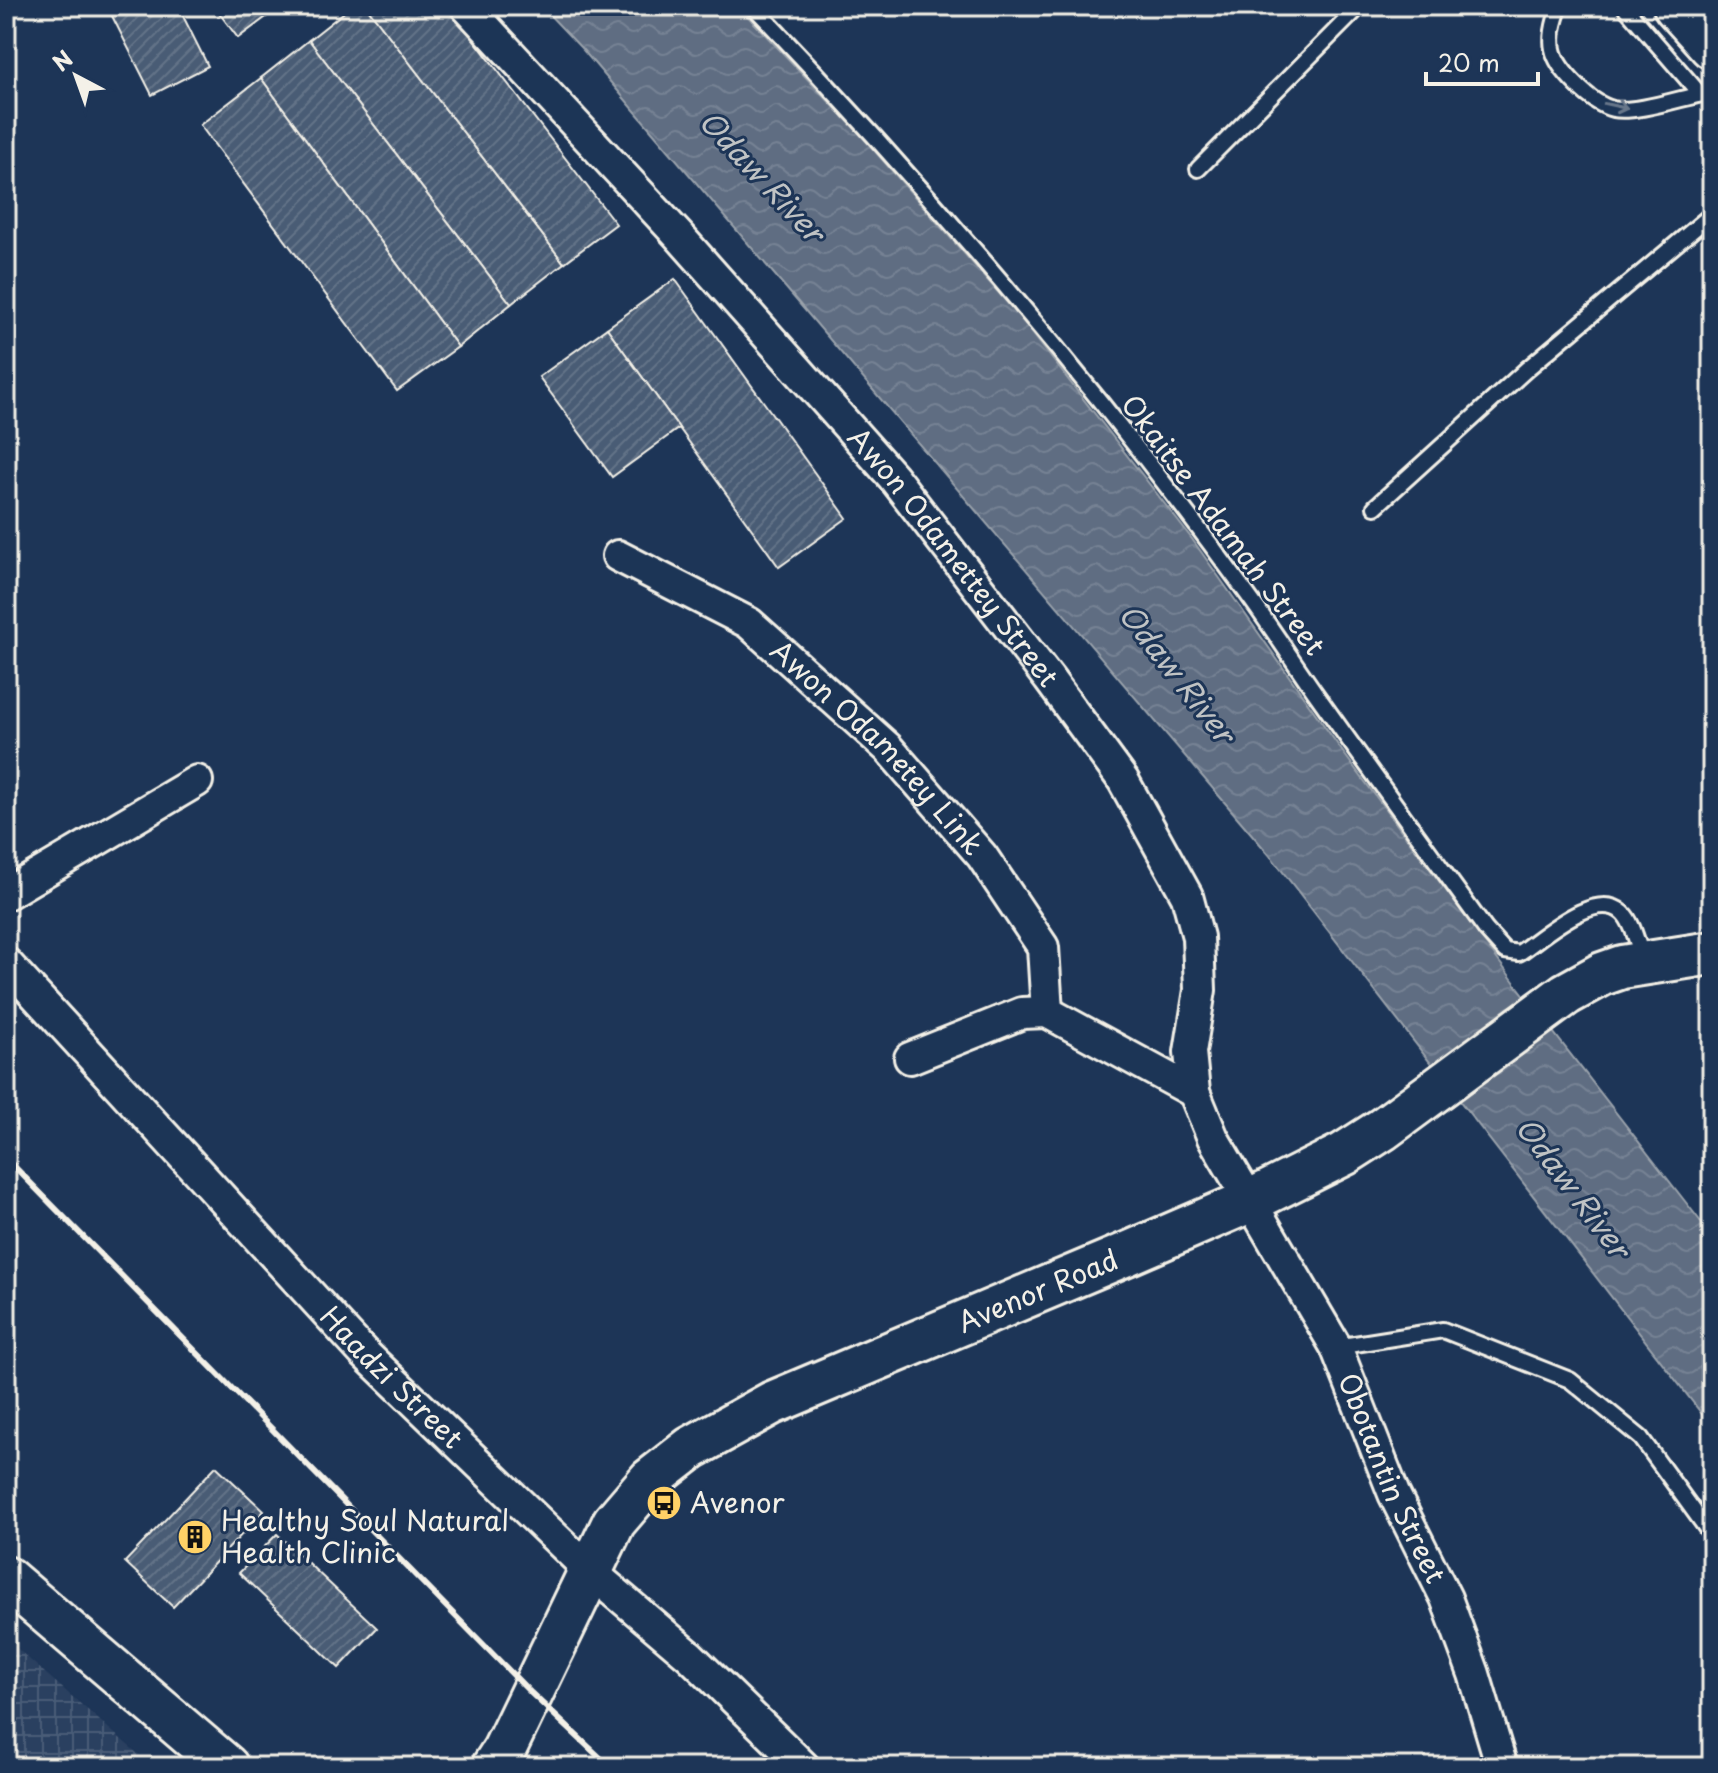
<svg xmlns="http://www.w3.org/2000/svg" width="1718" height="1773" viewBox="0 0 1718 1773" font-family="'Playpen Sans',sans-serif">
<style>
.industrial{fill:url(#industrial-grid)}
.water{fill:url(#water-waves);stroke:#9aa2ab;stroke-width:2}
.building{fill:url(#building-hatch);stroke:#f4f1e8;stroke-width:2}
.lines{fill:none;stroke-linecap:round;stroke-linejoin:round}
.lane-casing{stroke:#f4f1e8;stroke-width:20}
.street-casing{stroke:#f4f1e8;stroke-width:36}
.secondary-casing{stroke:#f4f1e8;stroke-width:48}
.highway-casing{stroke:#f4f1e8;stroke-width:50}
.lane{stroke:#1d3557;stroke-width:14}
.street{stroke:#1d3557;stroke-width:30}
.secondary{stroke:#1d3557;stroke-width:42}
.highway{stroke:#1d3557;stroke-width:44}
.rail{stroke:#f4f1e8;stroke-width:6}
.oneway{stroke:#68778a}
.labels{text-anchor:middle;stroke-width:6;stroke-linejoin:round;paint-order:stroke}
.street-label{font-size:28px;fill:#f4f1e8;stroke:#1d3557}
.poi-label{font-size:28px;fill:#f4f1e8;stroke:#1d3557;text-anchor:start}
.water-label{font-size:30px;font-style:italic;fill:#c0c3c4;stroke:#1d3557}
</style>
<defs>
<pattern id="industrial-grid" width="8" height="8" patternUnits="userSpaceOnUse" patternTransform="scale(2)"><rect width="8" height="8" fill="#2a4060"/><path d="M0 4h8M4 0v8" fill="none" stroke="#4a5c77"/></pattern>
<pattern id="water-waves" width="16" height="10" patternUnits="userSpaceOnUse" patternTransform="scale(2)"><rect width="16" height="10" fill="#5e6d82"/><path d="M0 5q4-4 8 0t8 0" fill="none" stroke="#768294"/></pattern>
<pattern id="building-hatch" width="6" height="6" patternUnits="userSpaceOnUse" patternTransform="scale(2)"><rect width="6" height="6" fill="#485b74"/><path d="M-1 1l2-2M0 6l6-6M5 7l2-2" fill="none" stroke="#637388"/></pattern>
</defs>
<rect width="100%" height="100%" fill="#1d3557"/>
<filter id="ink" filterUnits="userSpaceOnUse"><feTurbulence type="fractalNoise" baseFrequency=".0125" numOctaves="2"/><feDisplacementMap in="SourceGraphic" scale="16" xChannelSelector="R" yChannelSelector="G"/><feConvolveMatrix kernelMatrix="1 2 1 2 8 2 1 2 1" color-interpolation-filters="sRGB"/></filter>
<g filter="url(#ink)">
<polygon class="industrial" points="6,1639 153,1767 6,1767"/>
<polygon class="water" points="541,6 738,6 859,133 1018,315 1192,539 1345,755 1515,983 1712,1236 1712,1427 1272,858 583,50"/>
<g class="building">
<polygon points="107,6 178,6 208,66 152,95"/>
<polygon points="214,6 281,6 238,38"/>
<polygon points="352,6 366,6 564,263 511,304 309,40"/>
<polygon points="366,6 448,6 616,224 564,263"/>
<polygon points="309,40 511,304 458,347 261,78"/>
<polygon points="261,78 458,347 397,391 200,125"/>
<polygon points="675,279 847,518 779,567 607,328"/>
<polygon points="607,328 679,428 612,477 539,377"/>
<polygon points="216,1466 264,1511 173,1607 125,1562"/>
<polygon points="277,1534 377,1628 339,1668 239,1573"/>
</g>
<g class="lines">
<defs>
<g id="lane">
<path d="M 753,6 C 930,191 1097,387 1247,594 C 1271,627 1293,661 1316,694 C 1372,773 1429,851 1486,930 L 1505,951 L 1519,953 C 1543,937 1596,888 1623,913 C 1633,922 1638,946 1643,959"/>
<path d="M 1560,6 C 1555,19 1550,35 1553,49 C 1557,70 1592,104 1613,109 C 1637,114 1686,96 1712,92"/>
<polyline points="1624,6 1700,94"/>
<polyline points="1198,169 1360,6"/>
<polyline points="1375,507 1528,368 1712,214"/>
<polyline points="1336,1347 1443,1330 1570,1380 1641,1438 1712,1536"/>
</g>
<g id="street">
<path id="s1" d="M 466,6 L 679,236 L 893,477 L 1049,679 L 1123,780 L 1187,896 L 1198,937 L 1200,990 L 1190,1052 L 1194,1092 L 1213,1138 L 1336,1347 L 1394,1494 L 1446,1598 L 1474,1674 L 1502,1767"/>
<path id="s2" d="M 618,556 L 749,623 L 888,748 L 982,856 L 1043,947 L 1047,1012"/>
<polyline points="6,894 197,781"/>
<path id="s3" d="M 6,963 L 363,1352 L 590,1571 L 690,1656 L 804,1767"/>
<polyline points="1047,1012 1194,1092"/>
<polyline points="910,1058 1022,1013 1047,1012"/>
</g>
<g id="secondary">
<polyline points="6,1578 227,1767"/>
<path id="s4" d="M 493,1767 L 504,1750 L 614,1522 L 650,1480 L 691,1448 L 772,1403 L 1129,1253 L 1252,1200 L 1344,1154 L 1383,1129 L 1566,994 L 1602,974 L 1622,967 L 1712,953"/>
</g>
<polyline id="highway" points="1676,6 1712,46"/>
</defs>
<use href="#lane" class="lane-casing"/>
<use href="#street" class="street-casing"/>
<use href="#secondary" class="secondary-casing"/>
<use href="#highway" class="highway-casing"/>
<use href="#lane" class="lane"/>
<use href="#street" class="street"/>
<use href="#secondary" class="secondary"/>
<use href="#highway" class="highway"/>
<polyline class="rail" points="6,1158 531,1693 610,1767"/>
</g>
<defs><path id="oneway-shaft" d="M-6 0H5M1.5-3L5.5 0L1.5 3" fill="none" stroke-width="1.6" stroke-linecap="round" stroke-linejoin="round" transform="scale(2)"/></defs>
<use class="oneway" href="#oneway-shaft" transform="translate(1616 106) rotate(12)"/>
</g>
<defs>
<symbol id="bus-disc" viewBox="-11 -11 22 22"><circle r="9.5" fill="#ffd166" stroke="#1d3557"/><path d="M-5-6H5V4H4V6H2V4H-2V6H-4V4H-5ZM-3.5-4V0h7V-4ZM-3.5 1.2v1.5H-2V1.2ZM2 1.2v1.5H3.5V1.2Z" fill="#111"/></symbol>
<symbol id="building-disc" viewBox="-11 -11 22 22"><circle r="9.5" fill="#ffd166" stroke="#1d3557"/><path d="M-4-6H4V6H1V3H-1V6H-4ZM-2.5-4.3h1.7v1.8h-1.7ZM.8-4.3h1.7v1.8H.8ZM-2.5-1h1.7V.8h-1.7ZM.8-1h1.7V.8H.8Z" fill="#111"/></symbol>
</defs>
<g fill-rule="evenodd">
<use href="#bus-disc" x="644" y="1483" width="40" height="40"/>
<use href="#building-disc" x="175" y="1517" width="40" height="40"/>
</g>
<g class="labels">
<g class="street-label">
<text transform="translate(1223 525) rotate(53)" y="10">Okaitse Adamah Street</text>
<text dy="10" stroke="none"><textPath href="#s1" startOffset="736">Awon Odamettey Street</textPath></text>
<text dy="10" stroke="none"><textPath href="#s2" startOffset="326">Awon Odametey Link</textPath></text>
<text dy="10" stroke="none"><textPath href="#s4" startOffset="762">Avenor Road</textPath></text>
<text dy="10" stroke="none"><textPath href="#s3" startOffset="566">Haadzi Street</textPath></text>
<text dy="10" stroke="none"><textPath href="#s1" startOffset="1782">Obotantin Street</textPath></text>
</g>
<g class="poi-label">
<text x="690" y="1513">Avenor</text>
<text x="221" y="1531">Healthy Soul Natural<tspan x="221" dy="32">Health Clinic</tspan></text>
</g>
<g class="water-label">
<text transform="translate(761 177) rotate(47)" y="10">Odaw River</text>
<text transform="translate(1176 674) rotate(52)" y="10">Odaw River</text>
<text transform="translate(1572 1188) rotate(53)" y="10">Odaw River</text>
</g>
</g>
<rect width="1718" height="1773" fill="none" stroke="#1d3557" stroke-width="32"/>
<rect x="16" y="16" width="1686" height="1741" fill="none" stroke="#f4f1e8" stroke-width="3" filter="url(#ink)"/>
<g transform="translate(76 76) rotate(319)" stroke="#1d3557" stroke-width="6" paint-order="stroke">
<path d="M0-6L14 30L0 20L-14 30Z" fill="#f4f1e8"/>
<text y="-12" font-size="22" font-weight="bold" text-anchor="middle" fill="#f4f1e8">N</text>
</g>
<path d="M1426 72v12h112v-12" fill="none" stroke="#f4f1e8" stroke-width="4"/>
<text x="1438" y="72" font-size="24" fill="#f4f1e8" stroke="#1d3557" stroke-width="6" paint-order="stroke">20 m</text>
</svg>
